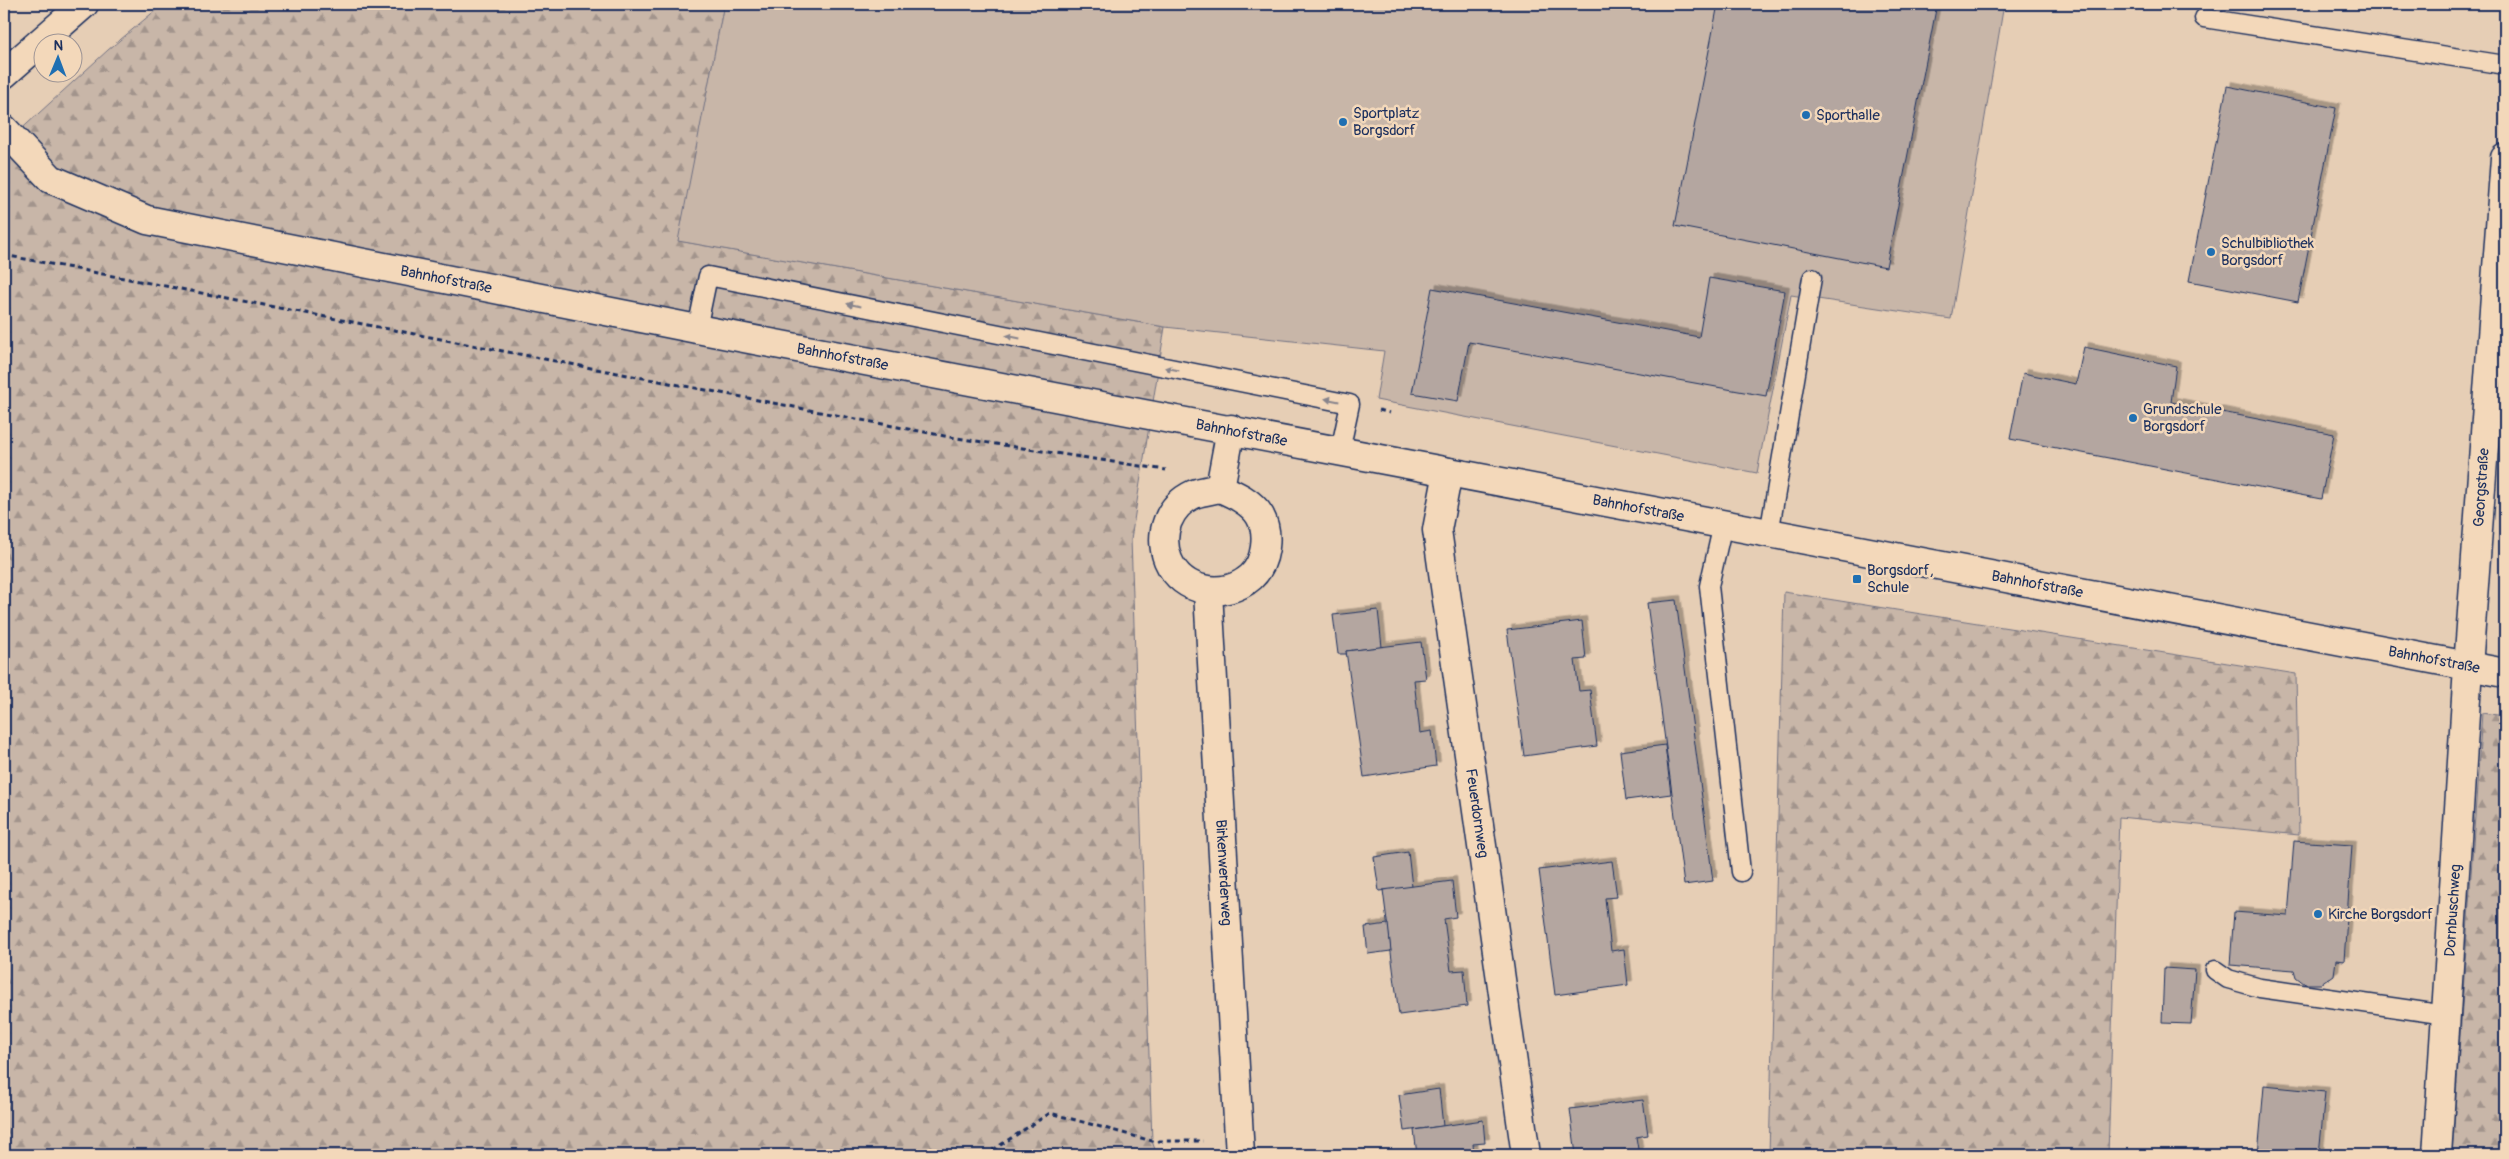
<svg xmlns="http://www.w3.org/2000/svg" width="2509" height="1159" viewBox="0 0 2509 1159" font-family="Pangolin,sans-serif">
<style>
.forest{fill:url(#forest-firs);stroke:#727283}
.pitch{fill:#c8b6a8;stroke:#727283}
.building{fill:#b4a6a0;stroke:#1b2f5e;filter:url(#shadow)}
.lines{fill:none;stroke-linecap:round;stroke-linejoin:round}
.service-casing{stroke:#1b2f5e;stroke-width:21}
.minor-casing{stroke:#1b2f5e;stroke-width:31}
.tertiary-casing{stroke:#1b2f5e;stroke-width:31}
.path{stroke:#1b2f5e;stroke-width:3;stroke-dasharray:5 4;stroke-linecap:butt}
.service{stroke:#f3d8ba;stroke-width:18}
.minor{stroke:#f3d8ba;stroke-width:28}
.tertiary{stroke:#f3d8ba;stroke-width:28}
.oneway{fill:#87848c}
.poi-dot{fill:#1f6fb2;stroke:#f3d8ba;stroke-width:2}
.labels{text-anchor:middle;stroke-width:5;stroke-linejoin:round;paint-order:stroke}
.poi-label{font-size:15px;fill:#1b2f5e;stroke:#f3d8ba;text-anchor:start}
.street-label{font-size:15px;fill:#1b2f5e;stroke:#f3d8ba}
</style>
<defs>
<pattern id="forest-firs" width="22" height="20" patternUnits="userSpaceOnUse" patternTransform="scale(1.25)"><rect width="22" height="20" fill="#c8b6a8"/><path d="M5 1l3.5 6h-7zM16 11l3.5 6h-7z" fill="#a2948c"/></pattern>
<filter id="shadow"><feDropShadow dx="4.5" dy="-4.5" stdDeviation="0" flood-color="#0004"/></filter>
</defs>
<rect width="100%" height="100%" fill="#e6ceb5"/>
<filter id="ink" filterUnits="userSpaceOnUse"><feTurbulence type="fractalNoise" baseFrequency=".02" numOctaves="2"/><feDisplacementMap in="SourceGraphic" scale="10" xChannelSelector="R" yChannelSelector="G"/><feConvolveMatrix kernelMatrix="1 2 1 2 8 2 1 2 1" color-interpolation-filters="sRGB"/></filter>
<g filter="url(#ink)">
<g class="forest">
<polygon points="163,4 724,4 679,241 1165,327 1131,539 1152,1141 1157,1155 4,1155 4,145 108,50"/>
<polygon points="1784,592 2296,674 2299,835 2119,817 2108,1155 1769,1155"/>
<polygon points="2482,713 2505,716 2505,1155 2452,1155"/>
</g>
<polygon class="pitch" points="724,4 2004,4 1951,319 1791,295 1757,473 1376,400 1384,351 1165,327 678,241"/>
<g class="building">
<polygon points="1718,4 1937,4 1886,267 1675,226"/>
<polygon points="2227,86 2336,108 2298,302 2189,281"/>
<polygon points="1709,278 1785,291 1766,396 1469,342 1458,401 1412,393 1432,288 1699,337"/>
<polygon points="2084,347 2176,366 2171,402 2334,434 2321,499 2010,439 2023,373 2076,384"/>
<polygon points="1676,600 1713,881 1684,885 1647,603"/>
<polygon points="1378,610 1382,647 1346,651 1347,654 1338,654 1333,615"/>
<polygon points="1582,621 1586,659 1575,660 1579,691 1590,690 1597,746 1524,756 1507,630"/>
<polygon points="1421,642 1426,679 1414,680 1420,733 1432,731 1436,766 1364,777 1346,651"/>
<polygon points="1665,745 1671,794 1626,800 1620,751"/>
<polygon points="2294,841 2352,845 2344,961 2336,960 2334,975 2321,984 2305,984 2296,977 2294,970 2230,965 2234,912 2288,916"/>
<polygon points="1408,852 1412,887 1379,891 1374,857"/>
<polygon points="1612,861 1617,897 1605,898 1611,951 1624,949 1628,985 1555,995 1539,870"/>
<polygon points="1452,881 1456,917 1444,919 1451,971 1464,970 1467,1006 1399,1015 1383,890"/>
<polygon points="1388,924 1391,951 1368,954 1365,927"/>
<polygon points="2164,968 2195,970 2191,1024 2162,1023"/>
<polygon points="2264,1086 2325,1092 2319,1155 2258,1155"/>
<polygon points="1439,1089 1443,1126 1404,1131 1399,1095"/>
<polygon points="1643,1100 1648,1135 1636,1137 1639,1155 1576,1155 1570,1109"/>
<polygon points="1483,1120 1485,1143 1473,1144 1474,1155 1417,1155 1414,1130"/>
</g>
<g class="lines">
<defs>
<g id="service">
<polyline points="2204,18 2505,65"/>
<polyline points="697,329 708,276 1350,404 1340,451"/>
<polyline points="1723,524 1709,586 1741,872"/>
<polyline points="1769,534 1812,278"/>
<polyline points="2215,970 2228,979 2260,988 2446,1015"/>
</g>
<g id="minor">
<path id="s1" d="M 1448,472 L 1437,530 L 1526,1155"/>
<path d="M 1220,488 C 1234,494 1252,502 1260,516 C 1270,534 1266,563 1251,577 C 1225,600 1182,593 1168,560 C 1158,534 1168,506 1194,494 C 1202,491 1212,490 1220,488 Z"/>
<polyline points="1220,488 1231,429"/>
<path id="s2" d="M 1208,592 L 1240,1155"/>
<path id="s3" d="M 2437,1155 L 2468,667 L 2505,158"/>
</g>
<g id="tertiary">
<polyline points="4,74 84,4"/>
<path id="s4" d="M 4,129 L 51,179 L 147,220 L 697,329 L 2505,673"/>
</g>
</defs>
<use href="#service" class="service-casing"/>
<use href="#minor" class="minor-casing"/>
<use href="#tertiary" class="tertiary-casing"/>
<g class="path">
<polyline points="4,255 950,437 1166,470"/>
<polyline points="1379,410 1390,413"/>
<polyline points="985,1155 1050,1113 1152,1141 1203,1141"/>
</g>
<use href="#service" class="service"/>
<use href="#minor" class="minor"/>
<use href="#tertiary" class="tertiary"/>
</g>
<defs><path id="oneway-solid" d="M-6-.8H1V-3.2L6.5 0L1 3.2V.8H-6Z" transform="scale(1.25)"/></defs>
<g class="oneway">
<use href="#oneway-solid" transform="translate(854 305) rotate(-169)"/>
<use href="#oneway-solid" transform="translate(1013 337) rotate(-169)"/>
<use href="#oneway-solid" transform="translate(1172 369) rotate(-169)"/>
<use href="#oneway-solid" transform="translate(1332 400) rotate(-169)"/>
</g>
</g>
<g class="poi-dot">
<circle cx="1806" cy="115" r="5"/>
<circle cx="1343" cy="122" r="5"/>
<circle cx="2211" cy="252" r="5"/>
<circle cx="2133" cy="418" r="5"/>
<rect x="1852" y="574" width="10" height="10" rx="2.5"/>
<circle cx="2318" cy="914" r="5"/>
</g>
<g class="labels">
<g class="poi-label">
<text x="1353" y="118">Sportplatz<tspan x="1353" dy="17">Borgsdorf</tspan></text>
<text x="1816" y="120">Sporthalle</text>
<text x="2221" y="248">Schulbibliothek<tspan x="2221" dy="17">Borgsdorf</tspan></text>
<text x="2143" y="414">Grundschule<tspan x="2143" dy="17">Borgsdorf</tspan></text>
<text x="1867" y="575">Borgsdorf,<tspan x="1867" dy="17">Schule</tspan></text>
<text x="2328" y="919">Kirche Borgsdorf</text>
</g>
<g class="street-label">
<text dy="5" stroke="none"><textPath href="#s4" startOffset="478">Bahnhofstraße</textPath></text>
<text dy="5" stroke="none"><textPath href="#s4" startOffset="882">Bahnhofstraße</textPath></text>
<text dy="5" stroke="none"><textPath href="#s4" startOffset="1288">Bahnhofstraße</textPath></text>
<text dy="5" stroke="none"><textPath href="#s3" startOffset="669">Georgstraße</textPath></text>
<text dy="5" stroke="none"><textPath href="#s4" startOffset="1692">Bahnhofstraße</textPath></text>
<text dy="5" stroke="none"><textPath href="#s4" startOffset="2098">Bahnhofstraße</textPath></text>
<text dy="5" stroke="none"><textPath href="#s4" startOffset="2502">Bahnhofstraße</textPath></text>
<text dy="5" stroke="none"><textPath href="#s1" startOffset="345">Feuerdornweg</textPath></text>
<text dy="5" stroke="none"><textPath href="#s2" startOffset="281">Birkenwerderweg</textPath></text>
<text dy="5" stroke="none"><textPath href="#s3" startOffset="245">Dornbuschweg</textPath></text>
</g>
</g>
<rect width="2509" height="1159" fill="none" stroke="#f3d8ba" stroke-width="20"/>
<rect x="10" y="10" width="2489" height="1139" fill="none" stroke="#1b2f5e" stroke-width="2" filter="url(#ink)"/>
<g transform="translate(58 58) rotate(1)"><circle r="24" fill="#f3d8ba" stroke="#9d9495"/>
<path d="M0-4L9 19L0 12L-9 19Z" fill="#1f6fb2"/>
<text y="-8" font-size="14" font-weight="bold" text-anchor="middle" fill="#1b2f5e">N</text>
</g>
</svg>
